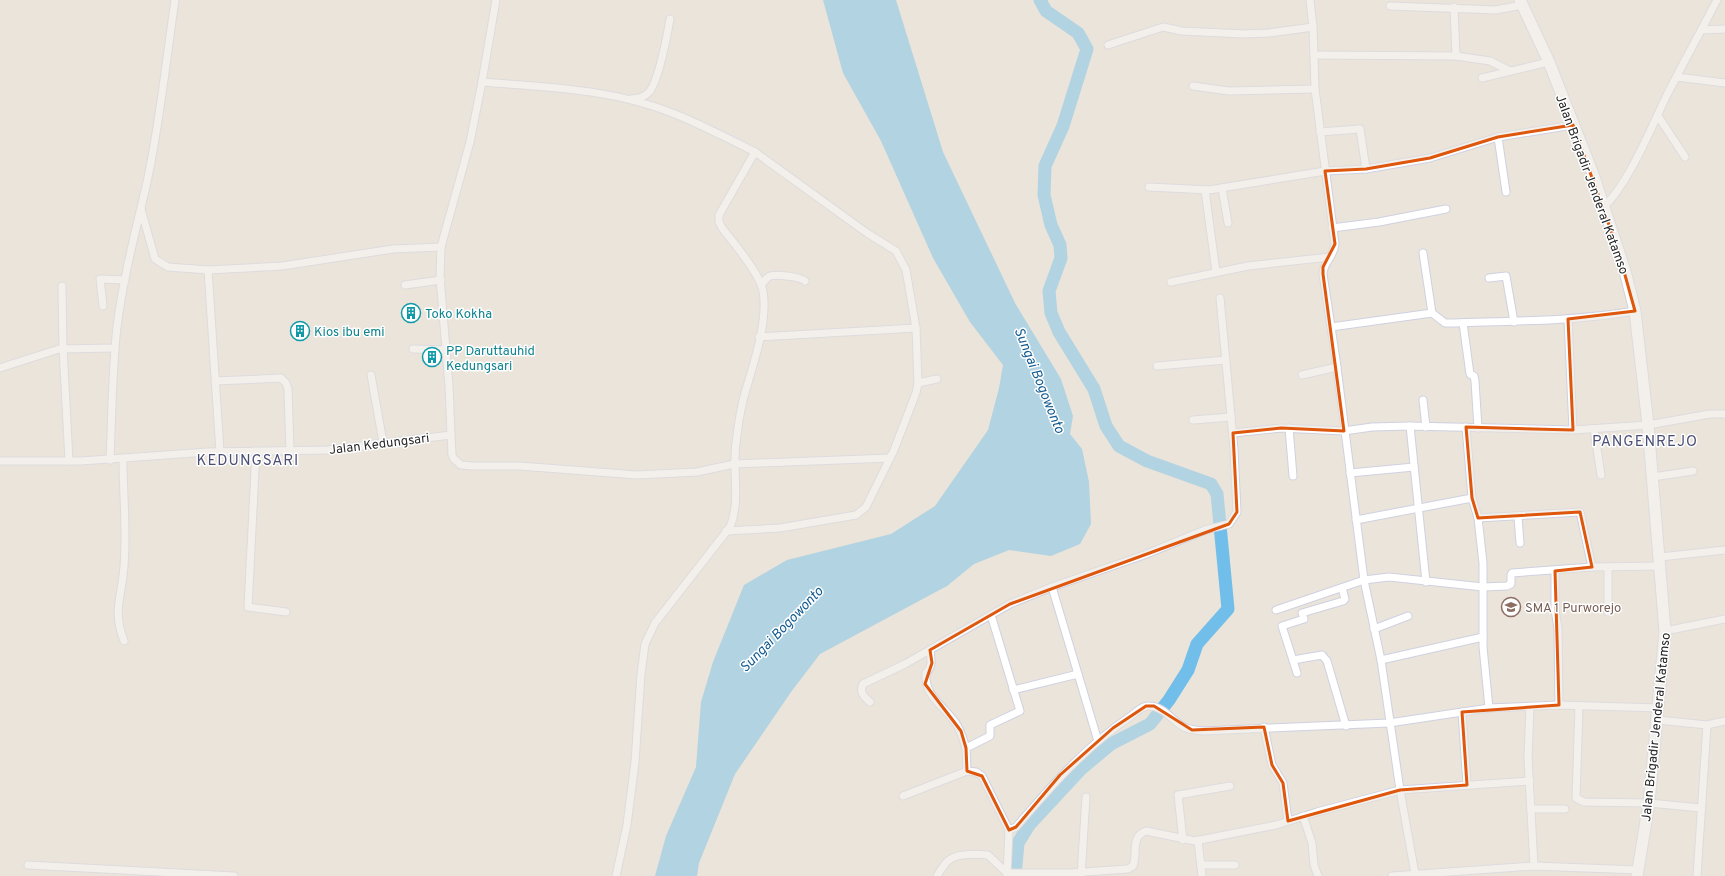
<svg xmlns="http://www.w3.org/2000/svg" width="1725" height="876" viewBox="0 0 1725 876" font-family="Overpass,sans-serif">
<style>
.water{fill:#70bee9}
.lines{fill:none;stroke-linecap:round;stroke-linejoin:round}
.river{stroke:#70bee9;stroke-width:13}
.street-casing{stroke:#cfd1e1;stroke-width:9}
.secondary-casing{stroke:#cfd1e1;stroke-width:13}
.street{stroke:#fff;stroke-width:7}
.secondary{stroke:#fff;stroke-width:11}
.marked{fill:none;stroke:#de570d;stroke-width:3;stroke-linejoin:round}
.labels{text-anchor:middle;stroke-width:3;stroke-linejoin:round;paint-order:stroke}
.street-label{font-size:13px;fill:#282828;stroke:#fff}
.culture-label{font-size:13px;fill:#0d838f;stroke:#fff;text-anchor:start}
.education-label{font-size:13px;fill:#785e54;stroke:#fff;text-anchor:start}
.water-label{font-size:14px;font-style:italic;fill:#135b91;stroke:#fff}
.quarter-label{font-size:15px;letter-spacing:1px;fill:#4b4f76;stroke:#fff}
</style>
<rect width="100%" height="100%" fill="#eae4da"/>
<polygon class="water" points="823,0 896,0 943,152 1015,303 1061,379 1073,416 1070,434 1082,449 1089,482 1091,524 1080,544 1051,556 1009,550 974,564 947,586 820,654 791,692 735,774 699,863 697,876 655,876 666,836 696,767 701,702 713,662 744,585 787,560 891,534 935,506 988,430 999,388 1003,365 970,322 933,258 881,141 843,73"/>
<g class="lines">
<polyline class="river" points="1015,876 1018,843 1029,825 1081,769 1111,744 1150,724 1169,700 1188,670 1197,644 1228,609 1217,494 1211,484 1147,461 1119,446 1106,426 1094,389 1059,332 1051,313 1049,291 1061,258 1060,245 1051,225 1044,195 1045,166 1063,126 1087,49 1078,33 1046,11 1040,0"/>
<defs>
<g id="street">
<path d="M 1310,0 L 1313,27 L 1315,89 L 1335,244 C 1334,257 1323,262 1323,274 L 1336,360 L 1364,580 L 1381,660 L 1400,790 L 1415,874"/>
<polyline points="1390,6 1496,10 1522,5"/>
<polyline points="1702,30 1725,29"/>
<polyline points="1108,45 1163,27 1182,31 1243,34 1269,33 1313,27"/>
<polyline points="1314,55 1456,56 1454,7"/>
<polyline points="1456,56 1490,61 1510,71"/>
<polyline points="1677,77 1725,83"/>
<polyline points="1482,78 1549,62"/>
<path d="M 482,82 C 547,87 614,89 675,114 C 702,125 729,139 755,152 L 719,215 L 719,222 L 722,228 C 734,243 760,274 763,291 C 768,319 755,360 747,386 C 741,405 738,424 736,443 C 732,471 741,501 730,527 L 655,623 L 645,644 L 641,674 L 635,762 L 627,825 L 616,876"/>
<polyline points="1193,86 1229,91 1315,89"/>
<path d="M 631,99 C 638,99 645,97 650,91 C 659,78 667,36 670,19"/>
<polyline points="1658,116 1685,157"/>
<polyline points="1320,132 1360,129 1366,169"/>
<polyline points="1498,137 1506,192"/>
<polyline points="1149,187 1209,190 1325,171 1366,169 1430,158 1498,137 1573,125"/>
<polyline points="1222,188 1228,223"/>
<polyline points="1205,190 1216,272"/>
<path d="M 1603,208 C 1629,183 1650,130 1666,97 C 1682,65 1700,33 1717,0"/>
<polyline points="141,209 155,259 168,267 208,270 282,266 393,249 441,247"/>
<polyline points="1332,228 1379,222 1446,209"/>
<polyline points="1423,253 1432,313"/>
<polyline points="208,270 220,452"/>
<polyline points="1489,278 1506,276 1514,322"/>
<polyline points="1171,282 1248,266 1330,257"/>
<polyline points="405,285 441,280"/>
<path d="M 761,285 C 764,282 767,277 770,276 C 777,274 801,277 805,281"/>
<polyline points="62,286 63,348 69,461"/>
<polyline points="103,306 100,279 125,280"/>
<polyline points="1568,319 1573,430"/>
<polyline points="1463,323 1470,374 1474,376 1475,381 1478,428"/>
<path d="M 1331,327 L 1432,313 L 1445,323 L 1455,323 C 1515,321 1576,321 1635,311"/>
<polyline points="759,337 916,328"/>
<polyline points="413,349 447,350"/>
<polyline points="1157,366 1226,360"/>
<polyline points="0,368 59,349 115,348"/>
<polyline points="371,375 383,442"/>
<polyline points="1302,375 1337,367"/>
<polyline points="215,381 281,378 286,383 288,389 290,451"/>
<polyline points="918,383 937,379"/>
<polyline points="1423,400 1426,427"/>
<polyline points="1193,420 1231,417"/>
<polyline points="1410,426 1426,582"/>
<polyline points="1466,427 1472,498"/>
<polyline points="1289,428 1293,476"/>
<polyline points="1594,429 1601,475"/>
<polyline points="1233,433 1281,428 1344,431 1372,427 1410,426 1573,430 1648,425 1710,414 1725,414"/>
<polyline points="451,435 449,386 440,277 441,247 470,142 482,82 496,0"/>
<polyline points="256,451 248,607 286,612"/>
<path d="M 123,459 C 123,494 127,531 124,566 C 122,597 112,610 124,641"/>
<path d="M 110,460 C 112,415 112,371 117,327 C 123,278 136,230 147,182 C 160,122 166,61 175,0"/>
<polyline points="0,461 81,461 208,452 327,450 451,435 452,455 454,459 461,465 473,466 520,466 637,475 697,472 734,464 890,458"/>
<polyline points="1350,473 1414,467"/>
<polyline points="1653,477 1693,471"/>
<polyline points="1518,517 1520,543"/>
<polyline points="1478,518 1483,563 1483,647 1489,708"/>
<polyline points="1356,520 1472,498 1478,518 1580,512 1592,567"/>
<polyline points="726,531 780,528 856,515 866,507 894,450 916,393 918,383 916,328 906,270 896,251 867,233 755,152"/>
<polyline points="1660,557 1725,550"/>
<polyline points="1555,571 1555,609 1558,629 1559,705"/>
<polyline points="1052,587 1098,741"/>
<polyline points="1276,610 1364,580 1389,577 1483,587 1507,586 1511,584 1511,575 1512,573 1592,567 1661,566"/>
<polyline points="1608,612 1608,567"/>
<polyline points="1374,629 1408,616"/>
<polyline points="1665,631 1725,619"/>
<path d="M 930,650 C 931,659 933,666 926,673 C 924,696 943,705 955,722 C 961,730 963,739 966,748"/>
<polyline points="1293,660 1322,655 1327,661 1346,726"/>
<polyline points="1381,660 1483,637"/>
<polyline points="1297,673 1282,626 1304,619 1302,613 1343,601 1345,599 1342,588"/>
<polyline points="1013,690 1078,674"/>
<path d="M 870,702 C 864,697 859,692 863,684 L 905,664 L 1010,604 L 1052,587 L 1144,555 L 1205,530 L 1229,524 L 1237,512 L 1234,449 L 1220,298"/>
<polyline points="1579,706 1576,798 1584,802 1649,803 1701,808"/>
<polyline points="1530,707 1528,758 1534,866"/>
<polyline points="1462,712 1467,785"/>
<polyline points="1658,720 1707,725 1725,721"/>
<polyline points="1264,727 1272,765 1283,783 1288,821"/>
<polyline points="967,771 966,748 990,736 990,725 1020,711 991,615"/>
<polyline points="903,796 967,771 976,772 982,776 1009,830 1007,876"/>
<polyline points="1532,809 1565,809"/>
<polyline points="1303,816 1312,843 1314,865 1318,876"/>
<path d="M 1009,830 L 1016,827 C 1051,786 1086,746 1131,716 C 1136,712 1143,705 1149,706 C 1163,706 1172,720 1182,726 C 1188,730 1196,730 1203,731 L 1389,723 L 1489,708 L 1559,705 L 1659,708"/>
<polyline points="1183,840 1178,795 1230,786"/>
<polyline points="1198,840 1202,876"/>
<polyline points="28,865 234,876"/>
<polyline points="1201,865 1235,865"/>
<path d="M 937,876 C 940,871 944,864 949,860 C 958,853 977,854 988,855 L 1007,873 L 1070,873 L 1128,869 L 1133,866 C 1138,853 1130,837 1146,831 L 1195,841 L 1276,825 L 1317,812 L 1400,790 L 1530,781"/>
<polyline points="1081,876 1086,797"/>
<polyline points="1392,876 1534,866 1638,870"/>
<polyline points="1697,876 1707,725"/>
</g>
<polyline id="secondary" points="1520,0 1549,62 1593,174 1625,271 1635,311 1648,425 1665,631 1649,803 1637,876"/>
</defs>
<use href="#street" class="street-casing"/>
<use href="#secondary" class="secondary-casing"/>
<use href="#street" class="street"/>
<use href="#secondary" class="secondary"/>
</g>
<path d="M0 0H1725V876H0ZM 1573,125 L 1618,250 L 1635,311 L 1568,319 L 1573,430 L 1466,427 L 1472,498 L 1478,518 L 1580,512 L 1592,567 L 1555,571 L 1559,705 L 1462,712 L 1467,785 L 1400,790 L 1288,821 L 1283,783 L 1272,765 L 1264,727 L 1192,730 L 1154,706 L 1146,706 L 1113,728 L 1060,775 L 1016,827 L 1009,830 L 982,776 L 967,771 L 966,748 L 961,731 L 925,684 L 932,663 L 930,650 L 1010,604 L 1229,524 L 1237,512 L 1233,433 L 1281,428 L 1344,431 L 1323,274 L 1323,267 L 1335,244 L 1325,171 L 1366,169 L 1430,158 L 1498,137 Z" fill="#eae4da" fill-opacity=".55" fill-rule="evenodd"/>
<path class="marked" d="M 1573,125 L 1618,250 L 1635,311 L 1568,319 L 1573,430 L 1466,427 L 1472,498 L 1478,518 L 1580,512 L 1592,567 L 1555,571 L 1559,705 L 1462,712 L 1467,785 L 1400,790 L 1288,821 L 1283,783 L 1272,765 L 1264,727 L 1192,730 L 1154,706 L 1146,706 L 1113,728 L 1060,775 L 1016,827 L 1009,830 L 982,776 L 967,771 L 966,748 L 961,731 L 925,684 L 932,663 L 930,650 L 1010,604 L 1229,524 L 1237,512 L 1233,433 L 1281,428 L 1344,431 L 1323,274 L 1323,267 L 1335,244 L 1325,171 L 1366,169 L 1430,158 L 1498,137 Z"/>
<defs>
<symbol id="building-ring" viewBox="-11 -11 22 22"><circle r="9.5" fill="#fff" stroke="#0f9aa8" stroke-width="1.5"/><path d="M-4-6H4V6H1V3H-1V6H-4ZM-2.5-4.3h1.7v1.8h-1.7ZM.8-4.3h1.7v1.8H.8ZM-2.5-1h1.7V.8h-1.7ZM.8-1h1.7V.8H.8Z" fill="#0f9aa8"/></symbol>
<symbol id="school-ring" viewBox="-11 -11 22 22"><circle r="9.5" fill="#fff" stroke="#8d6e63" stroke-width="1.5"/><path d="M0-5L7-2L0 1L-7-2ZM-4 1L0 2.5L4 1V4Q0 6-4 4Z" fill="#8d6e63"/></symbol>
</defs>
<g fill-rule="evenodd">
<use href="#building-ring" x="400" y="302" width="22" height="22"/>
<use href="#building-ring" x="289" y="320" width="22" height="22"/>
<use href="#building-ring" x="421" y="346" width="22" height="22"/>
<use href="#school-ring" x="1500" y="596" width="22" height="22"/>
</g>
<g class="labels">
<g class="street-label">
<text transform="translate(1593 184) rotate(70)" y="5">Jalan Brigadir Jenderal Katamso</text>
<text transform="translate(379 443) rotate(-7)" y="5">Jalan Kedungsari</text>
<text transform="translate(1655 727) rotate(-84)" y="5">Jalan Brigadir Jenderal Katamso</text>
</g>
<g class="culture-label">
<text x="425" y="318">Toko Kokha</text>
<text x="314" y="336">Kios ibu emi</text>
<text x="446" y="355">PP Daruttauhid<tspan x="446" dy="15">Kedungsari</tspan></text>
</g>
<g class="education-label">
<text x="1525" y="612">SMA 1 Purworejo</text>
</g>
<g class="water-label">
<text transform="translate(1040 380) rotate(68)" y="5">Sungai Bogowonto</text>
<text transform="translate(781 629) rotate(-46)" y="5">Sungai Bogowonto</text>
</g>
<g class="quarter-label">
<text x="1645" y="446">PANGENREJO</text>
<text x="248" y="465">KEDUNGSARI</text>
</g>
</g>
</svg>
